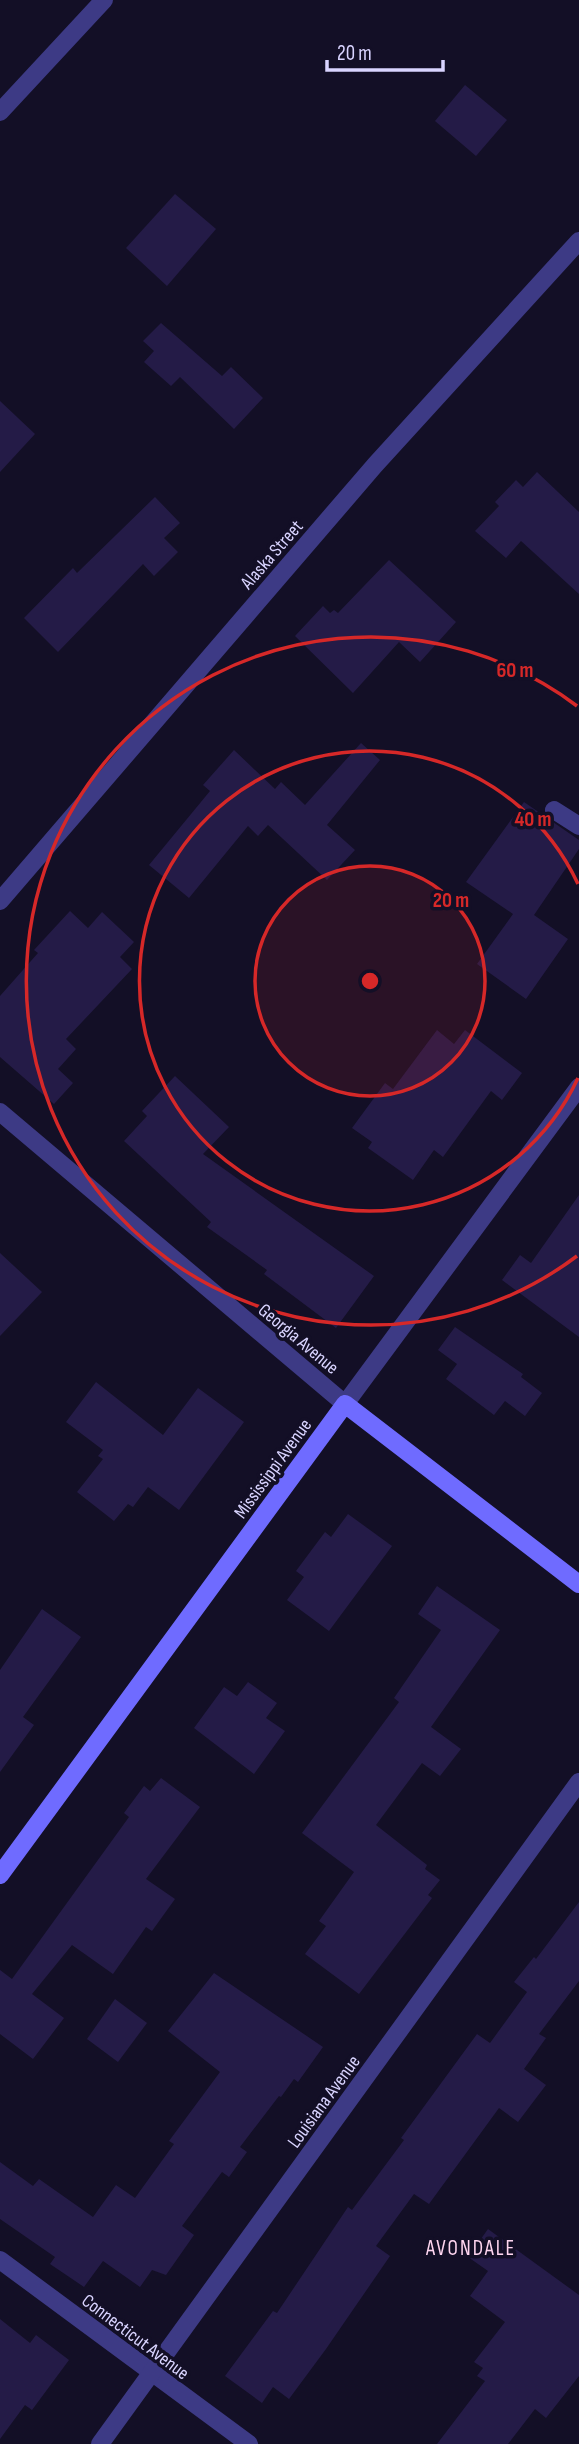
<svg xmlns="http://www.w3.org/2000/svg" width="579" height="2444" viewBox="0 0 579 2444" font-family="'Sofia Sans Condensed',sans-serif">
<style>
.building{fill:#241b47}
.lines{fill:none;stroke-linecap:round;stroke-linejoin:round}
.lane{stroke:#3d3a85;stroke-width:18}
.street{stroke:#3d3a85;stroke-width:18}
.secondary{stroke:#6f6bff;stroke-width:18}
.ring{fill:none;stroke:#d62828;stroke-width:3.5}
.labels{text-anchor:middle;stroke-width:7;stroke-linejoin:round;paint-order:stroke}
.street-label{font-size:19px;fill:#d9d4ff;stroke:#130f26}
.neighbourhood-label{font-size:21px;letter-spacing:2px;fill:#ffd6f0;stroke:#130f26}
.centre{fill:#d62828;stroke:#130f26;stroke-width:3.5}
.ring-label{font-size:21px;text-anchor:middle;font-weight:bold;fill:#d62828;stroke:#130f26;stroke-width:7;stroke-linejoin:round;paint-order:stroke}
</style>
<rect width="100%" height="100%" fill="#130f26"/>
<g class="building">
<polygon points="465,85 507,120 476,156 435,121"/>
<polygon points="175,194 216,229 167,286 126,248"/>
<polygon points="161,323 222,376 231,367 263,398 234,429 180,377 171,386 144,362 154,351 143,341"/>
<polygon points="0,401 35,434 0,472"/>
<polygon points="537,472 579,512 579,594 521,541 506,558 475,531 499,506 495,502 516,480 523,487"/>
<polygon points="155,497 180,523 164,538 178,552 154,576 143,564 58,652 24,618 73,568 77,573"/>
<polygon points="389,560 456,622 420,662 399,642 353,693 295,636 323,606 330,613 334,610 338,613"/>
<polygon points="361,743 380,760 327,825 355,850 327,880 268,825 258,836 248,826 189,898 149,865 210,791 203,785 234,750 275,789 281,782 305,805"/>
<polygon points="524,802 579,840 579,849 534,915 568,939 526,999 477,964 513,914 466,882"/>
<polygon points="70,911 88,928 102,912 134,942 120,957 132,969 66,1039 76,1049 58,1069 73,1083 54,1104 0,1057 0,996 38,953 34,950"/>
<polygon points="437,1030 454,1044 465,1030 522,1073 502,1100 491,1091 443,1157 434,1150 413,1180 368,1148 372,1142 352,1128 385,1083 393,1089"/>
<polygon points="175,1076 229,1127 203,1154 374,1276 336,1328 264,1274 267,1270 207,1227 211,1222 124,1141 147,1116 142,1111"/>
<polygon points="579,1195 579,1337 502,1280 520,1255 531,1263"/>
<polygon points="0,1253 42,1292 0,1336"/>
<polygon points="455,1327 523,1374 521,1377 542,1393 525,1416 505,1401 494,1415 446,1379 457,1364 438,1350"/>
<polygon points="96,1382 163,1435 198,1388 244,1422 179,1510 148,1487 133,1507 128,1504 114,1521 77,1492 103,1459 98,1456 103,1450 66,1422"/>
<polygon points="348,1514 392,1546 329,1631 287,1600 304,1577 296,1571 325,1532 331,1537"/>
<polygon points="437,1586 500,1630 431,1727 461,1749 440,1776 422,1763 376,1825 427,1865 425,1869 440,1880 428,1895 432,1898 359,1994 305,1954 326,1926 319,1921 354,1872 302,1833 399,1702 394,1698 441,1630 418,1614"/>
<polygon points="42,1609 81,1637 23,1717 34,1725 0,1772 0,1670"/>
<polygon points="248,1682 277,1703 266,1718 285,1731 254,1774 194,1728 224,1687 237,1696"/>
<polygon points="161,1778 200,1807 146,1879 175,1899 152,1931 146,1927 113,1974 72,1945 32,1994 64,2018 33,2059 0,2034 0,1970 12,1979 129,1817 124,1813 144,1786 150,1791"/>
<polygon points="579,1902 579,1981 539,2034 546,2038 524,2069 546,2085 518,2122 499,2108 429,2204 414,2194 376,2246 390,2256 326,2349 289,2399 273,2387 262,2403 225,2376 273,2311 277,2313 348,2207 352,2210 404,2140 401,2138 477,2034 490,2043 527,1992 514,1982 534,1957 536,1959"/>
<polygon points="214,1973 323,2047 298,2082 294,2079 281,2097 279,2096 240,2147 247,2152 229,2177 222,2172 182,2226 194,2235 166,2275 152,2270 140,2287 103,2261 84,2287 50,2264 55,2257 0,2219 0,2162 33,2186 39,2179 93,2217 116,2185 135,2198 174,2144 169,2141 220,2072 168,2031"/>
<polygon points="115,1999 147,2023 118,2062 87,2039"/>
<polygon points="488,2229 579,2295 579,2376 546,2418 535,2409 508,2444 437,2444 485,2381 477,2376 483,2368 474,2362 505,2322 470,2296 488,2271 468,2257"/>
<polygon points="0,2319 30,2343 36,2335 69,2360 32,2410 25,2405 0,2439"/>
</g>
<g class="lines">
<polyline class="lane" points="554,810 579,826"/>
<g class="street">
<polyline points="0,112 104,0"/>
<polyline points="0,901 375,465 579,241"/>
<polyline points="0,1112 345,1404 579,1087"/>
<polyline points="0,2260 249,2444"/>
<polyline points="100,2444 579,1782"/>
</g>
<polyline class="secondary" points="0,1875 345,1404 579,1584"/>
</g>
<circle cx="370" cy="981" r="115" fill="#d62828" fill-opacity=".12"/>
<g class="ring">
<circle cx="370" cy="981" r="115"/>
<path d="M578 1078A230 230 0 1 1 578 884"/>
<path d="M577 1256A344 344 0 1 1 577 706"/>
</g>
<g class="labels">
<g class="street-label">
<text transform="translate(271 554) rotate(-49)" y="7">Alaska Street</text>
<text transform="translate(299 1338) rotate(40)" y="7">Georgia Avenue</text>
<text transform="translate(272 1468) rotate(-54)" y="7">Mississippi Avenue</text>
<text transform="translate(323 2101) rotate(-54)" y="7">Louisiana Avenue</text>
<text transform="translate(136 2336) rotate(37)" y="7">Connecticut Avenue</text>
</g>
<g class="neighbourhood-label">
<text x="471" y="2255">AVONDALE</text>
</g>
</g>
<circle cx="370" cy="981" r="10" class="centre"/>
<g class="ring-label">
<text x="515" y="677">60 m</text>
<text x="533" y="826">40 m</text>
<text x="451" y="907">20 m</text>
</g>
<path d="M327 60v10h116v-10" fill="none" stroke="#d9d4ff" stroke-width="3.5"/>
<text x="337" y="60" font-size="21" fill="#d9d4ff" stroke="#130f26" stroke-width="5" paint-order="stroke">20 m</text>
</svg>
